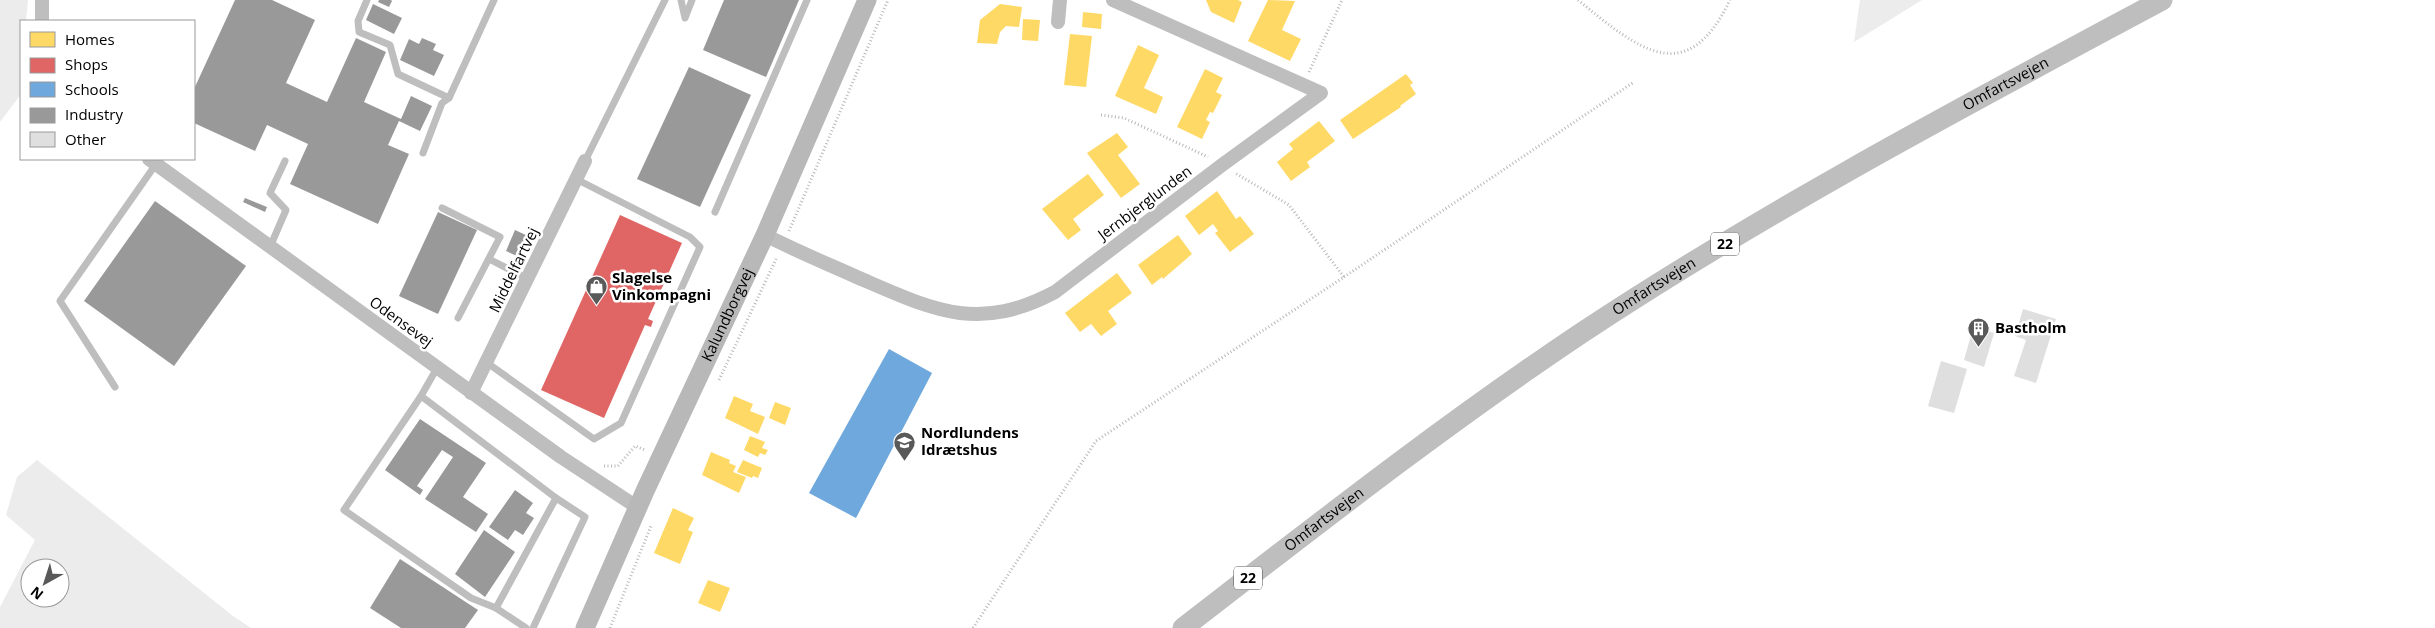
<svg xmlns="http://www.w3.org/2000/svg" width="2435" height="628" viewBox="0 0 2435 628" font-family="'Open Sans',sans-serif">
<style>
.green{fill:#ececec;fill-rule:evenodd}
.homes{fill:#ffd966}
.shops{fill:#e06666}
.schools{fill:#6fa8dc}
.industry{fill:#999}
.building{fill:#dfdfdf}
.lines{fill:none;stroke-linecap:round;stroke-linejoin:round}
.path{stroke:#b9b9b9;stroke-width:3;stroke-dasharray:1 2.5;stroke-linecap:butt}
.lane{stroke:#bebebe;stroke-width:7}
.street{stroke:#bebebe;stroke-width:14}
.secondary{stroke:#b8b8b8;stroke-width:19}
.primary{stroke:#bebebe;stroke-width:21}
.labels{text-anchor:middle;stroke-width:5;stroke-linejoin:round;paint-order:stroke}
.shield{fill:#fff;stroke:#4c4c4c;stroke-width:1}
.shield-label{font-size:14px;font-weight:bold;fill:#000}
.street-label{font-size:15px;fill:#000;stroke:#fff}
.poi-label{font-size:15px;font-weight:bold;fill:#000;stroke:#fff;text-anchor:start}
</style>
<rect width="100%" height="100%" fill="#fff"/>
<g class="green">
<polygon points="0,0 28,0 26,21 21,21 21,94 0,122"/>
<polygon points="1860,0 1922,0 1854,42"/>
<path d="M 37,460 L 233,616 L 251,628 L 0,628 L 0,607 L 35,540 L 6,515 L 17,477 ZM 30,568 L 60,568 L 60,598 L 30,598 Z"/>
</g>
<g class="homes">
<polygon points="1206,0 1238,0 1242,2 1234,23 1211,12"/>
<polygon points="1268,0 1295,1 1282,30 1301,39 1290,61 1248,41"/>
<polygon points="1000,4 1022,7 1019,27 1006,26 1000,32 997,44 977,43 980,20"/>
<polygon points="1083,12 1102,14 1101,29 1082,27"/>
<polygon points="1023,19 1040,20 1038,41 1022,40"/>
<polygon points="1070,34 1092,36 1086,87 1064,85"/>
<polygon points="1138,45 1159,55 1144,88 1163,97 1156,114 1115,96"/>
<polygon points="1205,69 1223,78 1216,92 1222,95 1213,113 1210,112 1206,120 1210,122 1202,139 1177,127"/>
<polygon points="1406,74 1413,83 1410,85 1416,94 1400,106 1401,107 1353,139 1340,120"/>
<polygon points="1319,121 1335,141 1307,162 1310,167 1291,181 1277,162 1293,149 1289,144"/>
<polygon points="1117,133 1128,147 1118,155 1140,184 1121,198 1087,153"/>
<polygon points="1088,174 1104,195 1073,219 1081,230 1068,240 1042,209"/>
<polygon points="1217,191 1236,219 1240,216 1254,234 1230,252 1215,233 1218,231 1213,224 1199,235 1185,216"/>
<polygon points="1178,235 1192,254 1163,279 1162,277 1152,285 1138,265"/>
<polygon points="1117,273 1132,293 1108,311 1117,324 1101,336 1091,324 1080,332 1065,313"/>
<polygon points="734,396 753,404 750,411 765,417 758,434 725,418"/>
<polygon points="775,402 791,408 785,425 769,418"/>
<polygon points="750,436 765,442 762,448 768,450 765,455 760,453 758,457 744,450"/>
<polygon points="711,452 730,460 729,463 736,466 733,472 746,477 739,493 702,475"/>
<polygon points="743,460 762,468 758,478 753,476 752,478 737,472"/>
<polygon points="673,508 694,518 688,530 693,532 680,564 654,553"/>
<polygon points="708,580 730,588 720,612 698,603"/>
</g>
<polygon class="shops" points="620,215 682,243 648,319 653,321 651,327 645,325 604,418 541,390"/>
<polygon class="schools" points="889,349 932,373 856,518 809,493"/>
<g class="industry">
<polygon points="235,0 272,0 315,20 286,83 327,102 356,38 386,52 364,102 401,119 411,96 432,106 420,131 399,121 388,145 409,154 378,224 290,184 308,144 267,125 255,151 194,123 194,89"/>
<polygon points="379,0 391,0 392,1 389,7 378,2"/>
<polygon points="724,0 799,0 766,77 703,50"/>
<polygon points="373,4 402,18 394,34 366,20"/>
<polygon points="422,38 436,44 433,50 444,55 434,76 400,60 409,39 419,44"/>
<polygon points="689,67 751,95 700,207 637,179"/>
<polygon points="245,198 267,207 265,212 243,202"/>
<polygon points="155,201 246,266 174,366 84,301"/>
<polygon points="438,212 477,230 438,314 399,296"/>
<polygon points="515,230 528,236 519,257 506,251"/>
<polygon points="420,419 486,463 463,497 488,514 476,532 425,499 453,457 442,450 417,486 423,490 420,495 385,470"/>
<polygon points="515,490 533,503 526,513 534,518 523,535 515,530 508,540 489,527"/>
<polygon points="484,530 515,552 485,597 455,574"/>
<polygon points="400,559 478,610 465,628 401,628 370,608"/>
</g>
<g class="building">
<polygon points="2023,309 2056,319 2036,383 2014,376 2026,340 2015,336"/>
<polygon points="1976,318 1988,322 1986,331 1994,333 1984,367 1964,360"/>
<polygon points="1941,361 1967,369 1954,413 1928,406"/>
</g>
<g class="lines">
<g class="path">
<path d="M 1578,0 C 1636,47 1686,92 1730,0"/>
<polyline points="1309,72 1342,0"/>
<polyline points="1101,115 1124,118 1208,157"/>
<polyline points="789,231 888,0"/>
<polyline points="1344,277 1634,82"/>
<polyline points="719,380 777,257"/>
<polyline points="604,466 618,466 635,446 645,450"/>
<polyline points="610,628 651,526"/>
<polyline points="973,628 1096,441 1344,277 1289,205 1235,173"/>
</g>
<g class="lane">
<polyline points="367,0 358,21 359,32 390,45 398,74 449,98"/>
<polyline points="681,0 685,18 692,0"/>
<polyline points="423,153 442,103 449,98 494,0"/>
<polyline points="585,161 665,0"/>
<polyline points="442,208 500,237 458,318"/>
<polyline points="715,212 807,0"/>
<polyline points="270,247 286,210 270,193 285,161"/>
<polyline points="489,259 528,279"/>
<polyline points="486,362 594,439 621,423 700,247 690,237 576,179"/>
<polyline points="115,387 60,301 156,164"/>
<polyline points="421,396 556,498 496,608 471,598 344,510 421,396 437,368"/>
<polyline points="496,608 526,628"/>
<polyline points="533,628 585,517 556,498"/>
</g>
<g class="street">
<polyline points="42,0 42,21"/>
<polyline points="1058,22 1060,0"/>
<polyline points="149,159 561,457 637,507"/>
<path d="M 765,235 C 796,251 828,264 859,278 C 933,310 978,333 1055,292 L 1222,165 L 1321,93 L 1113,0"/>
<polyline points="471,393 585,161"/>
</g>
<path class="secondary" id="s1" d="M 585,628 L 645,491 L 765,235 L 867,0"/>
<path class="primary" id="s2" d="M 1183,628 C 1314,527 1445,424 1583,332 C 1769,209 1966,105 2162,0"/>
</g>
<defs>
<symbol id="shop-pin" viewBox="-11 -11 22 30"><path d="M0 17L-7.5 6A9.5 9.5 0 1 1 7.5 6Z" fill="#595959" stroke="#fff"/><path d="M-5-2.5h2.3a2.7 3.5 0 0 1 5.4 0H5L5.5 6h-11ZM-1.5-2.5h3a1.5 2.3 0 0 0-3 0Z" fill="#fff"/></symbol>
<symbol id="building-pin" viewBox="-11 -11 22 30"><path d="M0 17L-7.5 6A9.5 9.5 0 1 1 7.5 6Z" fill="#595959" stroke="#fff"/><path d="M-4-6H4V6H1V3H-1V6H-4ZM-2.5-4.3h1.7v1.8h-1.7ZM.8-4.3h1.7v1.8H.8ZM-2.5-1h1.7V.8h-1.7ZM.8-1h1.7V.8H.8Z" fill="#fff"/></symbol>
<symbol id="school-pin" viewBox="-11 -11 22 30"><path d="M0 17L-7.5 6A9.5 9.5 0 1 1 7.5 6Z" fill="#595959" stroke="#fff"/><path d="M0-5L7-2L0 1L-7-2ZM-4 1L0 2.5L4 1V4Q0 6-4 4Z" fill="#fff"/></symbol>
</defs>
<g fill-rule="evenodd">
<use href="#shop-pin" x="584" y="274" width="25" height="34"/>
<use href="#building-pin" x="1966" y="316" width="25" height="34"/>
<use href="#school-pin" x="892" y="430" width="25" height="34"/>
</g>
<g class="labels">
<g class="shield">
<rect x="1711" y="232.5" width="28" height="23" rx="4"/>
<rect x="1234" y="566.5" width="28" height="23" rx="4"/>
</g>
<g class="shield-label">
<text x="1725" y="249">22</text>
<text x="1248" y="583">22</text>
</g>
<g class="street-label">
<text dy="5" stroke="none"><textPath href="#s2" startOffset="988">Omfartsvejen</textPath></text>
<text transform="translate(1145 203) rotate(-37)" y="5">Jernbjerglunden</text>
<text transform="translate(514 270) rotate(-64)" y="5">Middelfartvej</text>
<text dy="5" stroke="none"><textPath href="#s2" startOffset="582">Omfartsvejen</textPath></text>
<text dy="5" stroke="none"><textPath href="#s1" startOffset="344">Kalundborgvej</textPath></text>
<text transform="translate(401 322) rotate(36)" y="5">Odensevej</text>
<text dy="5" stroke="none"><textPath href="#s2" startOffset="178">Omfartsvejen</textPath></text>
</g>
<g class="poi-label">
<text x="612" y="283">Slagelse<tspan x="612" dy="17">Vinkompagni</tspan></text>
<text x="1995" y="333">Bastholm</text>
<text x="921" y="438">Nordlundens<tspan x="921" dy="17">Idrætshus</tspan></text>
</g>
</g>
<rect x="20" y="20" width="175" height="140" fill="#ffffff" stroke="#999999"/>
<rect x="30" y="32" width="25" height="15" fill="#ffd966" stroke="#999999"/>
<text x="65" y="45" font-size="15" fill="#000000">Homes</text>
<rect x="30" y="58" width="25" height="15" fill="#e06666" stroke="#999999"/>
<text x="65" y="70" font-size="15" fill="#000000">Shops</text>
<rect x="30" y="82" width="25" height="15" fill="#6fa8dc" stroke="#999999"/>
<text x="65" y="95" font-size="15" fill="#000000">Schools</text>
<rect x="30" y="108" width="25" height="15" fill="#999999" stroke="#999999"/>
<text x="65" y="120" font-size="15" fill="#000000">Industry</text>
<rect x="30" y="132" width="25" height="15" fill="#dfdfdf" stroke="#999999"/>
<text x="65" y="145" font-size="15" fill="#000000">Other</text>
<g transform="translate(45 583) rotate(219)"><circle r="24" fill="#ffffff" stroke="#999999"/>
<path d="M0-4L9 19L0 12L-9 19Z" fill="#595959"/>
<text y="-8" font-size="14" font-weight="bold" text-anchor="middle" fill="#000000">N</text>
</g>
</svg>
